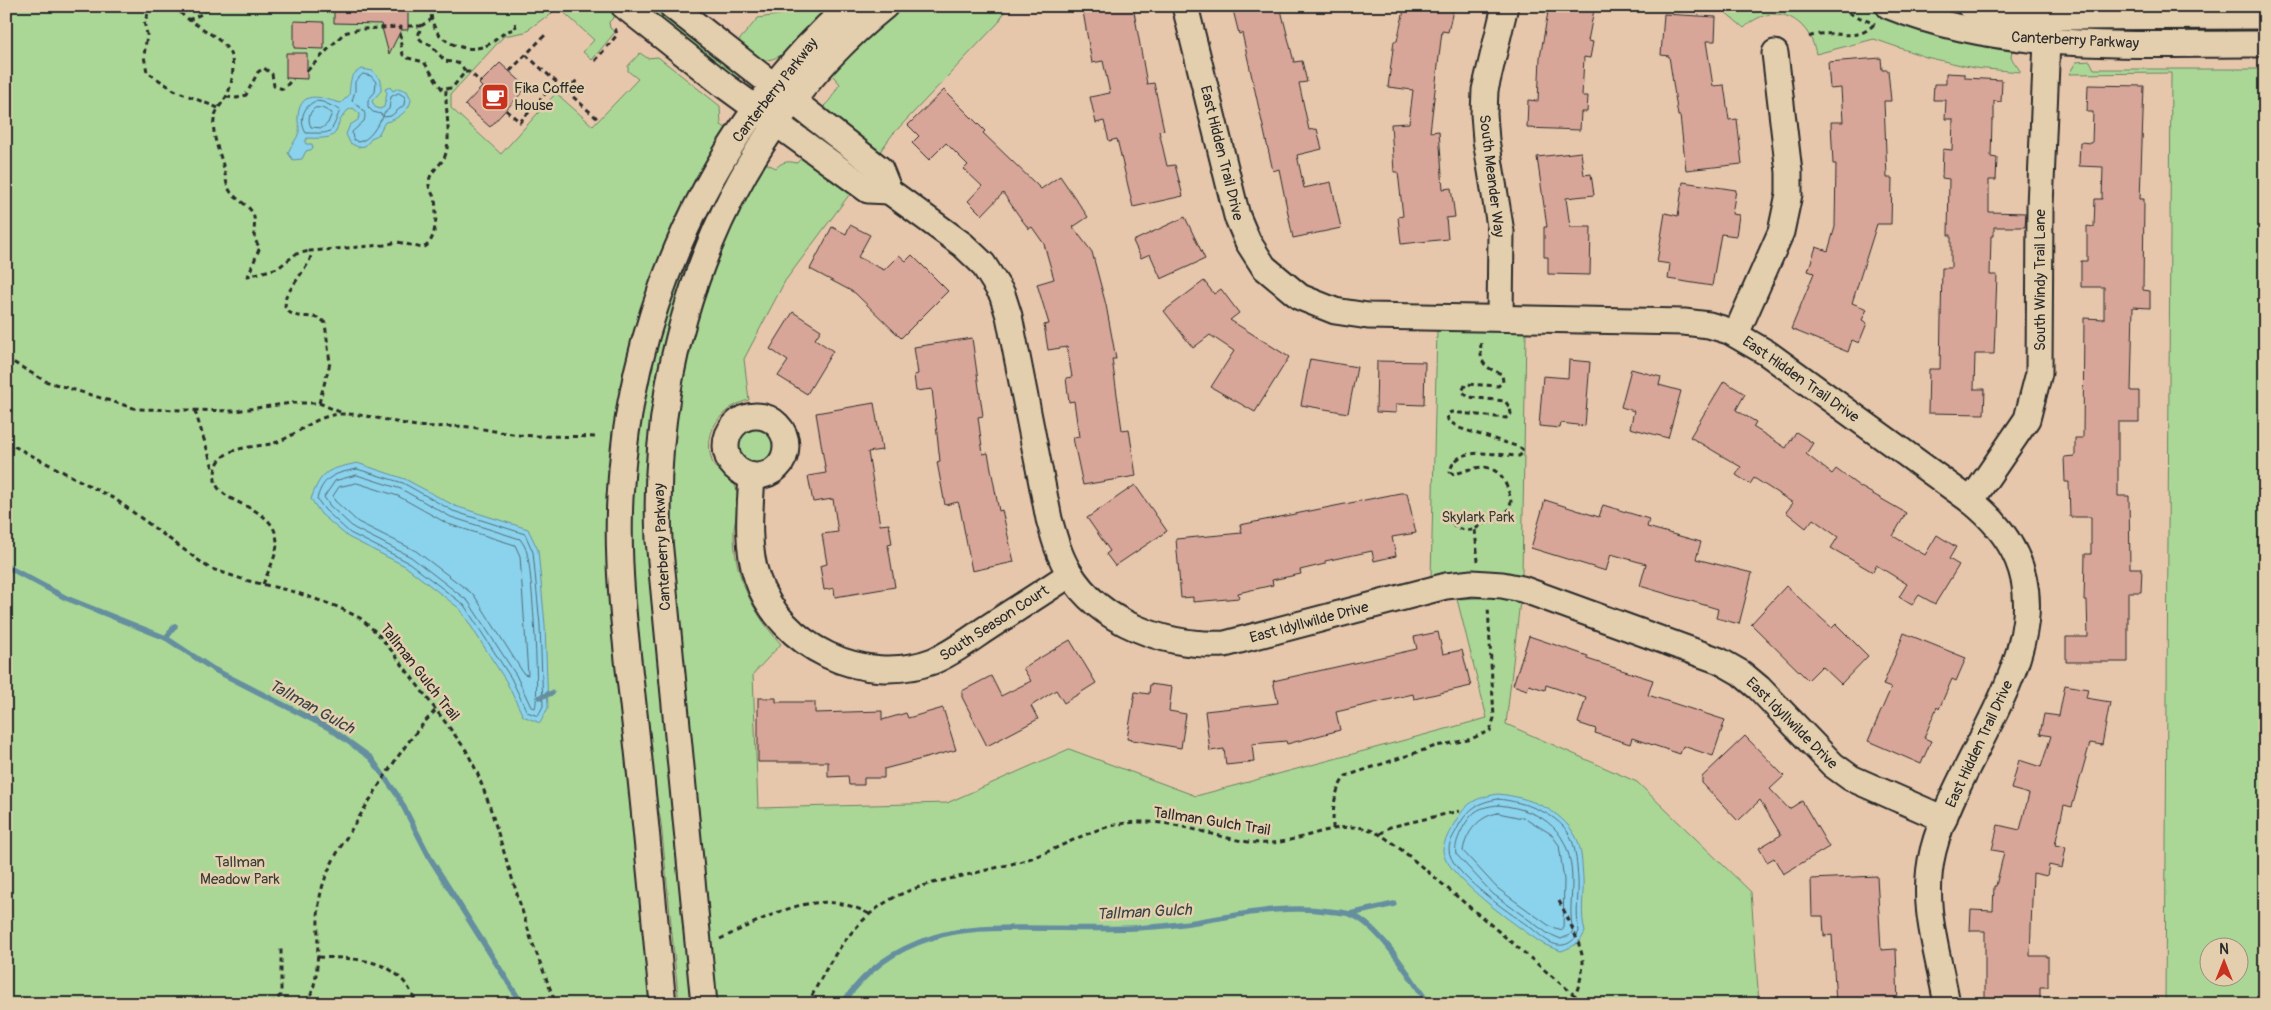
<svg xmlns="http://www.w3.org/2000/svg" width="2271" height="1010" viewBox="0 0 2271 1010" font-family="Pangolin,sans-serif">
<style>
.green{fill:#aad796;stroke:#6a8160;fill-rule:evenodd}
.water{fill:#8bd2ec;stroke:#658f9f}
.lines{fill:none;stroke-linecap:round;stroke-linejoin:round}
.shore{stroke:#516e78;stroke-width:1}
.stream{stroke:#658f9f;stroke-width:5.5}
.building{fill:#d8a699;stroke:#2b2b2b}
.minor-casing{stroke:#2b2b2b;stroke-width:29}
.path{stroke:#2b2b2b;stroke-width:3;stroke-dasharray:5 4;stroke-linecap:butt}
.minor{stroke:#e3cead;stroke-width:25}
.labels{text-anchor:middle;stroke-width:5;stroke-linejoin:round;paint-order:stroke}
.street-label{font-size:15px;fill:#2b2b2b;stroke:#e3cead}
.poi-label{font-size:15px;fill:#2b2b2b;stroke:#e3cead;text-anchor:start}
.park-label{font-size:15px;fill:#383c36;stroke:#e3cead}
.water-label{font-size:16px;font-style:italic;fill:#394448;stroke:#e3cead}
</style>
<rect width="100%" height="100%" fill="#e7c7ac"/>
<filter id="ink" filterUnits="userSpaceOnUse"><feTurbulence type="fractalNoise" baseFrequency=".02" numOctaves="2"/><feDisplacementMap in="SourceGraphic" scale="10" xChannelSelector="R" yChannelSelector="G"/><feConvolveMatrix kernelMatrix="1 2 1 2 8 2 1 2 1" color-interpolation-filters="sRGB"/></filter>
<g filter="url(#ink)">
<g class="green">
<polygon points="6,6 609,6 617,14 609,22 610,28 615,32 592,60 583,52 594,40 558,7 546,19 544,18 525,32 504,36 451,94 451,108 501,154 556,93 593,126 638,79 628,71 628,66 640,53 647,58 658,57 720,106 721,125 728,129 616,428 656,1004 6,1004"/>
<polygon points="638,6 657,6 733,63 738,72 739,80 738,81"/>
<path d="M 798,6 L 831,6 C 815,23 787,62 763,60 C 754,59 743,49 736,44 L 758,18 L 785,14 Z"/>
<path d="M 903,6 L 1007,6 L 999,22 L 892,135 L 879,153 L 830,113 L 824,106 C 834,97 833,93 840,84 L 832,75 L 854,50 Z"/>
<path d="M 1718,6 L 1859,6 L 1941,36 L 2012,50 L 2011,58 L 2021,72 L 1974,68 L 1926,57 L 1874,39 L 1816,54 C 1809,17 1773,0 1744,28 Z"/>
<polygon points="1906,6 1940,6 1983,17 2265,23 2265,31 2221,34 2056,35"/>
<path d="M 2090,61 L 2094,69 L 2265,69 L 2265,1004 L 2165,1004 L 2171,73 L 2069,74 L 2076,62 ZM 2208,948 L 2238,948 L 2238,978 L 2208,978 Z"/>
<path d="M 804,155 L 852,191 L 785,281 L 744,359 L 749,400 C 725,406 706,426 710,453 C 711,457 712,464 715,467 C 722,475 732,474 736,488 C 740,501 735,517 734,530 C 733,574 752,612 781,644 L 753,674 L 758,808 L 947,803 L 1069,749 L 1196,796 L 1487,718 L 1457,599 L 1502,597 L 1520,601 L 1506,724 L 1637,782 L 1751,892 L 1759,1004 L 714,1004 L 670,531 L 673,422 L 693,321 L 733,217 L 765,163 L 776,168 C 783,161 788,161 797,163 Z"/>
<polygon points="700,225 701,232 664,368 675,774 697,1004 679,1004 661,823 648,752 628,582 631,457 664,304"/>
<polygon points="1437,330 1526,332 1522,577 1475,571 1431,578"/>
<circle cx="755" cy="446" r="23"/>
</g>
<g class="water">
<path d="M 362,69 L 373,71 L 381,80 L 381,91 L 372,101 L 375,107 L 380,109 L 384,107 L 387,93 L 385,89 L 390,87 L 393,91 L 398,88 L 407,91 L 411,99 C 411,110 395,121 385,122 L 378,135 L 373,137 L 365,146 L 358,147 L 350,143 L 346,134 L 350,125 L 358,120 L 360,114 L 353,108 L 348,110 C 328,130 348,140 307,138 L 305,142 L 306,144 L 312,144 L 313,149 L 306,151 L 302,159 L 293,160 L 288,153 C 290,146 297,140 299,132 C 300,127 297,122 298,116 C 301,86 325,100 341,103 L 349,95 C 351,83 348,75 362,69 Z"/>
<path d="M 357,463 L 405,479 L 455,506 L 528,529 L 538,550 L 545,625 L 548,708 L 540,723 L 523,716 L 506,681 L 460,609 L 405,566 L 348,537 L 321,514 L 311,499 C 322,469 328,470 357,463 Z"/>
<path d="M 1498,794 C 1528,797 1561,809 1576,837 C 1582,848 1582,866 1583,878 C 1584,897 1580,913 1585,932 C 1580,943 1573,947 1561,951 C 1554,948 1546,946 1540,942 C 1520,928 1442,874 1443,849 C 1444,841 1450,831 1454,824 C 1466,803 1474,798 1498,794 Z"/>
</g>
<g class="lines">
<g class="shore">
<path d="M 363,74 L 371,76 L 376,82 L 375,92 L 368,100 L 368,107 L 373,112 L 381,114 L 383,117 C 376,126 371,140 358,142 L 353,139 L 352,132 L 364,121 C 368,108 358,108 352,101 L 355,91 L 355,82 Z"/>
<polygon points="399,93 405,97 404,105 391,116 384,117 383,114 389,109 391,97"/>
<path d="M 316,101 L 323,102 L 340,110 C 330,136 332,133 306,133 C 299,122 302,106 316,101 Z"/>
<path d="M 322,108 L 332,113 L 328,123 L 322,128 L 311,127 C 308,121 308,113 315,108 Z"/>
<path d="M 357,469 L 403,483 L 453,511 L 525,534 L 533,552 L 540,625 L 543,706 L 538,716 L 527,712 L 511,678 L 464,605 L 408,562 L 350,533 L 325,510 L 317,499 C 323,476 336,473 357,469 Z"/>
<path d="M 357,475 L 401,489 L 451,517 L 520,539 C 523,543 526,548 527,553 C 532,569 540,696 535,708 L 531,707 L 516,675 L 468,601 L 411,557 L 354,528 L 330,506 L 324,497 L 335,481 Z"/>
<polygon points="357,483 398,496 448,524 515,545 520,556 528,675 524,674 474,595 416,551 358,522 335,501 333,496 339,487"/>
<path d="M 1498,799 C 1524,802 1561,813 1572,840 C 1576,851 1577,866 1578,878 C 1579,896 1575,913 1579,931 C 1577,938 1570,944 1563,945 C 1549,947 1537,931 1527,925 C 1510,913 1448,872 1449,849 C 1449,841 1456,832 1459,825 C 1469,808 1479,802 1498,799 Z"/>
<path d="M 1498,805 C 1545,810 1572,832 1572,881 C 1572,898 1569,914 1573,931 L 1570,935 L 1561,939 L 1547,933 L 1493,894 L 1456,854 C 1453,843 1466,819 1475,812 C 1482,807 1490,806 1498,805 Z"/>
<path d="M 1498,813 L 1527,819 L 1551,834 L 1559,845 L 1564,880 L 1563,930 L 1551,927 L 1497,888 L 1463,851 C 1466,832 1479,816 1498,813 Z"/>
</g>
<g class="stream">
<polyline points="6,566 66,598 166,638 213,669 331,729 371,758 398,796 430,858 522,1004"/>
<polyline points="166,638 175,626"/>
<polyline points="540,697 552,693"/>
<polyline points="1350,914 1394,904"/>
<path d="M 842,1004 C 867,969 893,950 934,937 C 964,928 993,928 1024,928 C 1066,928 1110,930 1152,927 C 1211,924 1269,902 1328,911 C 1335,912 1343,912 1350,914 C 1380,925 1410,978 1429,1004"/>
</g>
</g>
<g class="building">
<polygon points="334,6 408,6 408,30 401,30 389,54 381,24 334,23"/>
<polygon points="1082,6 1133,6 1147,84 1154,83 1164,130 1159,131 1167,166 1175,165 1183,196 1133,207 1117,139 1109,141 1104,121 1096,123 1090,97 1110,93 1103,61 1092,63"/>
<polygon points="1232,6 1280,6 1294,62 1302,61 1307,82 1299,83 1309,130 1317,129 1322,149 1297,155 1304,188 1331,182 1341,228 1293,238 1279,169 1273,171 1242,33 1239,34"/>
<polygon points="1405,6 1454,6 1448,32 1442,31 1430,132 1439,131 1443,189 1451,188 1455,217 1446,218 1448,239 1401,244 1398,217 1403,216 1398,172 1394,172 1391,124 1409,123 1413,90 1388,87 1394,41 1397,41"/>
<polygon points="1549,6 1572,6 1594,10 1588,41 1593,42 1590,58 1584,57 1582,96 1588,96 1587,112 1581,112 1580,130 1527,128 1528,100 1538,101 1540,58"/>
<polygon points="1664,14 1716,17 1715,41 1706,41 1713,86 1724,85 1729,120 1737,119 1742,164 1686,170 1680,116 1678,116 1669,56 1661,55"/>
<polygon points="294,21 324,22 324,49 294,48"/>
<polygon points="286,53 307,53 307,79 286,78"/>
<polygon points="1881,58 1882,70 1888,70 1891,101 1884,101 1887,178 1892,178 1891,224 1877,224 1852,303 1867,309 1862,320 1867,323 1859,343 1852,340 1848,352 1791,329 1814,273 1808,271 1816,247 1828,251 1835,227 1836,164 1833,164 1831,122 1843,122 1841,88 1830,89 1828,62"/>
<polygon points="500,63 527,87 490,127 465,105 482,87 479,84"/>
<polygon points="1946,73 1965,74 1965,78 2002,80 2001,102 1994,101 1994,120 1992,120 1991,157 1997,158 1996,180 1989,180 1989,212 2026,213 2025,227 1994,227 1994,236 1991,236 1990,275 1997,275 1994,354 1975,354 1974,389 1985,389 1984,414 1928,413 1929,369 1940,369 1942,268 1951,268 1951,235 1948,235 1949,179 1942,178 1943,149 1952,150 1953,119 1945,119 1946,100 1933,100 1934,84 1946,84"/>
<polygon points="2088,85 2144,86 2140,199 2144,199 2143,290 2150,291 2150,308 2133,307 2131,391 2139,391 2139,422 2118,422 2118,496 2129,496 2130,568 2142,568 2141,592 2128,592 2128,662 2066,662 2066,637 2088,637 2087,601 2084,601 2085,554 2091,554 2091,517 2070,517 2069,482 2065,482 2064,457 2075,456 2075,438 2083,438 2084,318 2104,319 2104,287 2081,287 2081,261 2087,261 2087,226 2094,227 2095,199 2102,199 2103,167 2079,166 2080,142 2092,143 2093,112 2087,112"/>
<polygon points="944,90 985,131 983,133 1041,189 1060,176 1088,217 1073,227 1092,252 1106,305 1116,359 1112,359 1122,430 1129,429 1136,476 1083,485 1073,438 1079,437 1074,401 1069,402 1066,378 1072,377 1067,347 1048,350 1044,325 1049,324 1037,284 1054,279 1044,244 1032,227 1029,229 1022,220 1003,193 982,215 968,201 982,186 964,169 968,165 946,143 929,160 912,143 919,136 908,125"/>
<polygon points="1581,152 1584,175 1591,174 1594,195 1566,198 1570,227 1591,227 1590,275 1548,274 1548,257 1544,257 1544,227 1547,227 1537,157"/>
<polygon points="1683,182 1736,190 1732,214 1739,215 1736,236 1721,234 1712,286 1668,279 1670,264 1657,262 1665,213 1678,216"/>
<polygon points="1185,217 1205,259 1161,279 1150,254 1141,258 1133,241"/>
<polygon points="850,225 870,235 858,257 884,270 899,255 906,261 912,255 948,291 901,338 855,293 810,269 832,227 846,234"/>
<polygon points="1204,281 1214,294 1221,289 1239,313 1230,320 1289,357 1255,412 1211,387 1234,351 1210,335 1193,348 1164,311"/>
<polygon points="793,312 821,330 815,339 833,351 807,394 778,376 788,361 770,349"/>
<polygon points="972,338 983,416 978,417 983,454 988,453 999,511 1002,510 1014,562 972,571 960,508 958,502 945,505 937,462 940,461 932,389 916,391 914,375 918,374 914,347"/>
<polygon points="1310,359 1357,367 1348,413 1301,405"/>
<polygon points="1569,360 1590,362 1585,426 1561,423 1560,428 1539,426 1543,376 1568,378"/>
<polygon points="1377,361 1425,362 1424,405 1396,404 1396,413 1376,412"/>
<polygon points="1631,369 1661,377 1659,385 1681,391 1668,438 1630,428 1634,411 1621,407"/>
<polygon points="1724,381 1745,394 1736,410 1756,422 1753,427 1786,448 1796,432 1813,443 1806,454 1832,474 1836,469 1859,486 1906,513 1893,536 1925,555 1937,535 1956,547 1949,559 1959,565 1935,604 1919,595 1912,605 1899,597 1907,584 1876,565 1873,572 1831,548 1838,537 1813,519 1806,528 1786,512 1793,503 1754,478 1750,484 1736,475 1741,467 1690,437"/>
<polygon points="874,403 882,450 868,452 880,525 889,524 892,544 888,545 895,587 835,597 834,588 824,590 820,566 827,564 822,534 838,532 833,499 813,502 808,476 826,473 816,413"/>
<polygon points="1135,485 1167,531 1115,566 1106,554 1110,551 1087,518"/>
<polygon points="1400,493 1407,493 1416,533 1392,537 1396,556 1374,561 1372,551 1325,561 1325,564 1300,570 1301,574 1272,580 1273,585 1238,593 1239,598 1193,602 1193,597 1181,598 1176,539 1242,533 1240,525"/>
<polygon points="1545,500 1599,517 1603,505 1649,519 1647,527 1701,542 1696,559 1752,573 1739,624 1716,618 1718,609 1640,586 1646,564 1611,554 1606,571 1531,548"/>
<polygon points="1786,586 1832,628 1836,624 1868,656 1841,684 1822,666 1808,680 1751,624"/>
<polygon points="1438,632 1443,654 1462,650 1471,686 1414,699 1413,694 1336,712 1340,730 1287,744 1286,741 1252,744 1254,762 1226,765 1224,749 1210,751 1205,711 1278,703 1273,681 1417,649 1414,637"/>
<polygon points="1904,633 1966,658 1956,681 1952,679 1939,709 1937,707 1924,738 1931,741 1921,764 1868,741 1891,688 1883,685"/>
<polygon points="1529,636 1588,656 1587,659 1653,680 1648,695 1725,720 1713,756 1683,746 1680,754 1632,738 1630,744 1595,733 1596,729 1578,723 1586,698 1546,685 1545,690 1529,685 1527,690 1513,685"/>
<polygon points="1070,640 1096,683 1064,703 1056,690 1031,706 1038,719 987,746 962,697 962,691 991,676 1001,696 1031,681 1023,668"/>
<polygon points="1150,684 1172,687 1169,711 1186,714 1181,748 1127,739 1135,692 1149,694"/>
<polygon points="2065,685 2088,689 2086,698 2110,702 2102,745 2090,743 2072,807 2064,805 2055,845 2066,847 2062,868 2049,865 2047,876 2033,873 2030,956 2048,956 2048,987 2040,987 2040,1004 1985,1004 1985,931 1970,931 1971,910 1993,911 1994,886 1996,886 2004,852 1992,850 1998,825 2020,830 2029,794 2011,789 2019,760 2041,767 2051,736 2040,734 2044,714 2059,716"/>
<polygon points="758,698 776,698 776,702 815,702 815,713 882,711 882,720 906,713 908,718 943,708 956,750 884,769 884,778 864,778 864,785 849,785 848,776 828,777 828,762 758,762"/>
<polygon points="1745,736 1784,776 1770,789 1789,809 1802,801 1829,847 1783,874 1774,858 1767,862 1759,848 1781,835 1760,800 1738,821 1702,783 1702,777"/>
<polygon points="1877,876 1881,950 1896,949 1898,1004 1836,1004 1832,935 1824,936 1823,916 1812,916 1811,879"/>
</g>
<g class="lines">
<defs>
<g id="minor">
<polyline points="624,6 725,86 868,190 889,191"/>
<path d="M 672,6 L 880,169 L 889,191 L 963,245 L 983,264 L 1002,294 L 1009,316 L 1049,519 C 1054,537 1059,556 1069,572 C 1100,624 1168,647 1225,644 L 1446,586 L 1472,583 L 1502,585 L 1522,589 L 1720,661 L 1741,673 L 1759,688 L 1833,765 L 1851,778 L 1944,819"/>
<path d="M 1185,6 L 1237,216 L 1248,242 L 1264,267 L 1300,297 L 1335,311 L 1368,316 L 1684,322 L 1709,325 L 1729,331 L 1767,353 L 1971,501 C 2103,607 1962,735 1933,851 C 1920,904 1938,952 1947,1004"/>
<path d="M 1889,6 C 2008,54 2139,43 2265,44"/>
<polyline points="1970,6 2019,15 2053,17 2265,16"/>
<polyline points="1500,318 1501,232 1486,140 1484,114 1485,90 1505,6"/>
<polyline points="1736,334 1781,232 1789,194 1789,172 1775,53"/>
<circle cx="756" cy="446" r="30"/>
<path d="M 752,476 C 750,509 746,546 757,578 C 780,647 864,687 933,661 C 951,654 968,641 984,630 C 1013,611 1042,593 1070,574"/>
<polyline points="1971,501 2027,419 2039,373 2040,206 2047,41"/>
<path d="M 663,1004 C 654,913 646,823 636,732 C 628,655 616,576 620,498 C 629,313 710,130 849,6"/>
<path d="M 704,1004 L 659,540 C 649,341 727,134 885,6"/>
</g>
</defs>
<use href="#minor" class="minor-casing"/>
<g class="path">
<polyline points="152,6 144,22 147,34 144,56 147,72 174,90 218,108"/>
<path d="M 174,6 C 188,25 224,35 231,56 C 235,68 232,86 226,97 C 221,105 215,111 214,120 C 212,137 219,150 223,165 C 226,174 225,183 230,191 C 235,199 247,204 252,212 C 259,225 248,235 260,247 L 248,276 L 278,268 L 296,254 L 310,251"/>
<path d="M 431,6 C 431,13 431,20 434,26 C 441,44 468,53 485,46 C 496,42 503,30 516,29 L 515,21"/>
<polyline points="1832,6 1875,24"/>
<polyline points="188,20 202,14 210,6"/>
<polyline points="408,26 421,26"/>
<path d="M 1809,37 C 1831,27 1856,45 1874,24"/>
<polyline points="526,55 599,120"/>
<polyline points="595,61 617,35 615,27"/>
<path d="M 307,71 L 344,33 L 360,29 L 401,27 L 400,40 L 403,55 L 408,58 L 424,62 L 442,89 L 452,88 L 465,72 C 461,61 455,63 445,61 L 431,45 L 422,41 L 418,37 L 421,26 L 432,19"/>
<polyline points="510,71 547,33"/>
<polyline points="465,72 469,72 481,82"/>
<polyline points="567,91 579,78"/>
<polyline points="226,97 237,98 246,95 258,72 264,68 272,74 274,86 283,89 293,79"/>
<polyline points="506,110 520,122 556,82"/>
<polyline points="6,358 45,381 137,409 235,411 292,403 319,403 342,413"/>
<path d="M 319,403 L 330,363 L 325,323 C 314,310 295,324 285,307 L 286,296 L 309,262 L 311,256 L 310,251 L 384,245 L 398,242 L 422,248 C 437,244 437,213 435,200 C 433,193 428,189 429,182 C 430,170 441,166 445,156 C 452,136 445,111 446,90"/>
<polyline points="195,411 214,471"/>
<polyline points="6,442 115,499 209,568 245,580 295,592 338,607 360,618 376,632 392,651 466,750 477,772 489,804 531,939 556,1004"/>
<path d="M 1449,514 L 1455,527 C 1473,535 1476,527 1490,520 C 1495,518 1501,518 1506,516 L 1511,502 C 1508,483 1498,463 1476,468 C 1468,469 1461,473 1453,474 L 1450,472 C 1455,443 1500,456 1519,456 L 1523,453 L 1522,449 L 1516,446 L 1459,428 L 1448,420 L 1447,415 L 1451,412 L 1506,418 L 1511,414 L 1510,408 L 1505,401 L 1468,397 L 1462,391 L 1466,384 L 1498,386 L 1503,382 L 1502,374 C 1481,366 1480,362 1481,340"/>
<polyline points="1475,530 1478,561"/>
<path d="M 263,584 C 268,572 276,557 277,544 C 277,500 210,508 215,473 C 218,446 250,448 270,444 C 295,439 312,415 342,414 C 364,413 395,423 417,426 C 435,428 452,425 470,427 C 486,429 502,433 519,435 C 545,437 572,436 598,437"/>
<path d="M 1333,829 C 1333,811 1333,791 1346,776 L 1436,746 L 1468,740 L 1490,731 L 1494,718 L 1488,606"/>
<polyline points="1380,834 1390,827 1459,811"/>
<path d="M 1559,901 C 1566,914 1582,946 1583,961 C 1583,973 1579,985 1575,996"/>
<path d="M 720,939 C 769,917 817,884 871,915"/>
<path d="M 318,957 C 359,959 400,957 416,1004"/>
<polyline points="271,1004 281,995 281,946"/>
<path d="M 307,1004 C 325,969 313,928 321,892 C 328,863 346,839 361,814 C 384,778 405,741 436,710"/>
<path d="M 808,1004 C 828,962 853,919 895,897 C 918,885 946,880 971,874 C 993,868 1016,864 1037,856 C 1073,842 1099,823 1140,822 C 1182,821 1219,840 1259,843 C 1296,846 1332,820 1367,829 C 1381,833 1392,843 1403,851 L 1585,1004"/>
</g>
<use href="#minor" class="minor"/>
</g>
</g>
<defs>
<symbol id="cafe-square" viewBox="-11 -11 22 22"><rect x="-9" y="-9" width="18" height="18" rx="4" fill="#c8321e" stroke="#e3cead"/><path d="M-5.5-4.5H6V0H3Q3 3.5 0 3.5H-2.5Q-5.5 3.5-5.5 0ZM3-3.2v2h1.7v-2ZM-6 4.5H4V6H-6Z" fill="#fff"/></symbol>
</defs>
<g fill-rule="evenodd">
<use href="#cafe-square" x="479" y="81" width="32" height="32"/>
</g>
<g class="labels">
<g class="street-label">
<text transform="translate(2075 40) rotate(3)" y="5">Canterberry Parkway</text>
<text transform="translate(775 90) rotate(-52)" y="5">Canterberry Parkway</text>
<text transform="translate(1222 153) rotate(76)" y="5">East Hidden Trail Drive</text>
<text transform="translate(1492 176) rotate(83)" y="5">South Meander Way</text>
<text transform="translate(2040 280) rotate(-90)" y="5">South Windy Trail Lane</text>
<text transform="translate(1801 379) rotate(35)" y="5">East Hidden Trail Drive</text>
<text transform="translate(662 547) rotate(-93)" y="5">Canterberry Parkway</text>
<text transform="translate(1309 622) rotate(-15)" y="5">East Idyllwilde Drive</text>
<text transform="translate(994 623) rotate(-33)" y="5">South Season Court</text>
<text transform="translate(420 672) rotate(52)" y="5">Tallman Gulch Trail</text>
<text transform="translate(1792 723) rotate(45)" y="5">East Idyllwilde Drive</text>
<text transform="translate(1979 744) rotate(-65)" y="5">East Hidden Trail Drive</text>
<text transform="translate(1212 821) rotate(9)" y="5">Tallman Gulch Trail</text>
</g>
<g class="poi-label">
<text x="514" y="93">Fika Coffee<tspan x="514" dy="17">House</tspan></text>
</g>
<g class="park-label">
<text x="1478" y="522">Skylark Park</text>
<text x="240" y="867">Tallman<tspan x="240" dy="17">Meadow Park</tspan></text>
</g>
<g class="water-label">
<text transform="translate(312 706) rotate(29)" y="6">Tallman Gulch</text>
<text transform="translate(1144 911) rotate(-3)" y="6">Tallman Gulch</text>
</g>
</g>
<rect width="2271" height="1010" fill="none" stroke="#e3cead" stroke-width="25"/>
<rect x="12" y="12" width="2246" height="985" fill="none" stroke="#2b2b2b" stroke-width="2" filter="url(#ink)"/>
<g transform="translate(2224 962)"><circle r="24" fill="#e3cead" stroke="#998d79"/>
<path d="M0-4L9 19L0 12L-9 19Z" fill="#c8321e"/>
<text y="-8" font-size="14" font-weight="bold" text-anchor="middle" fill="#2b2b2b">N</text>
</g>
</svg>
